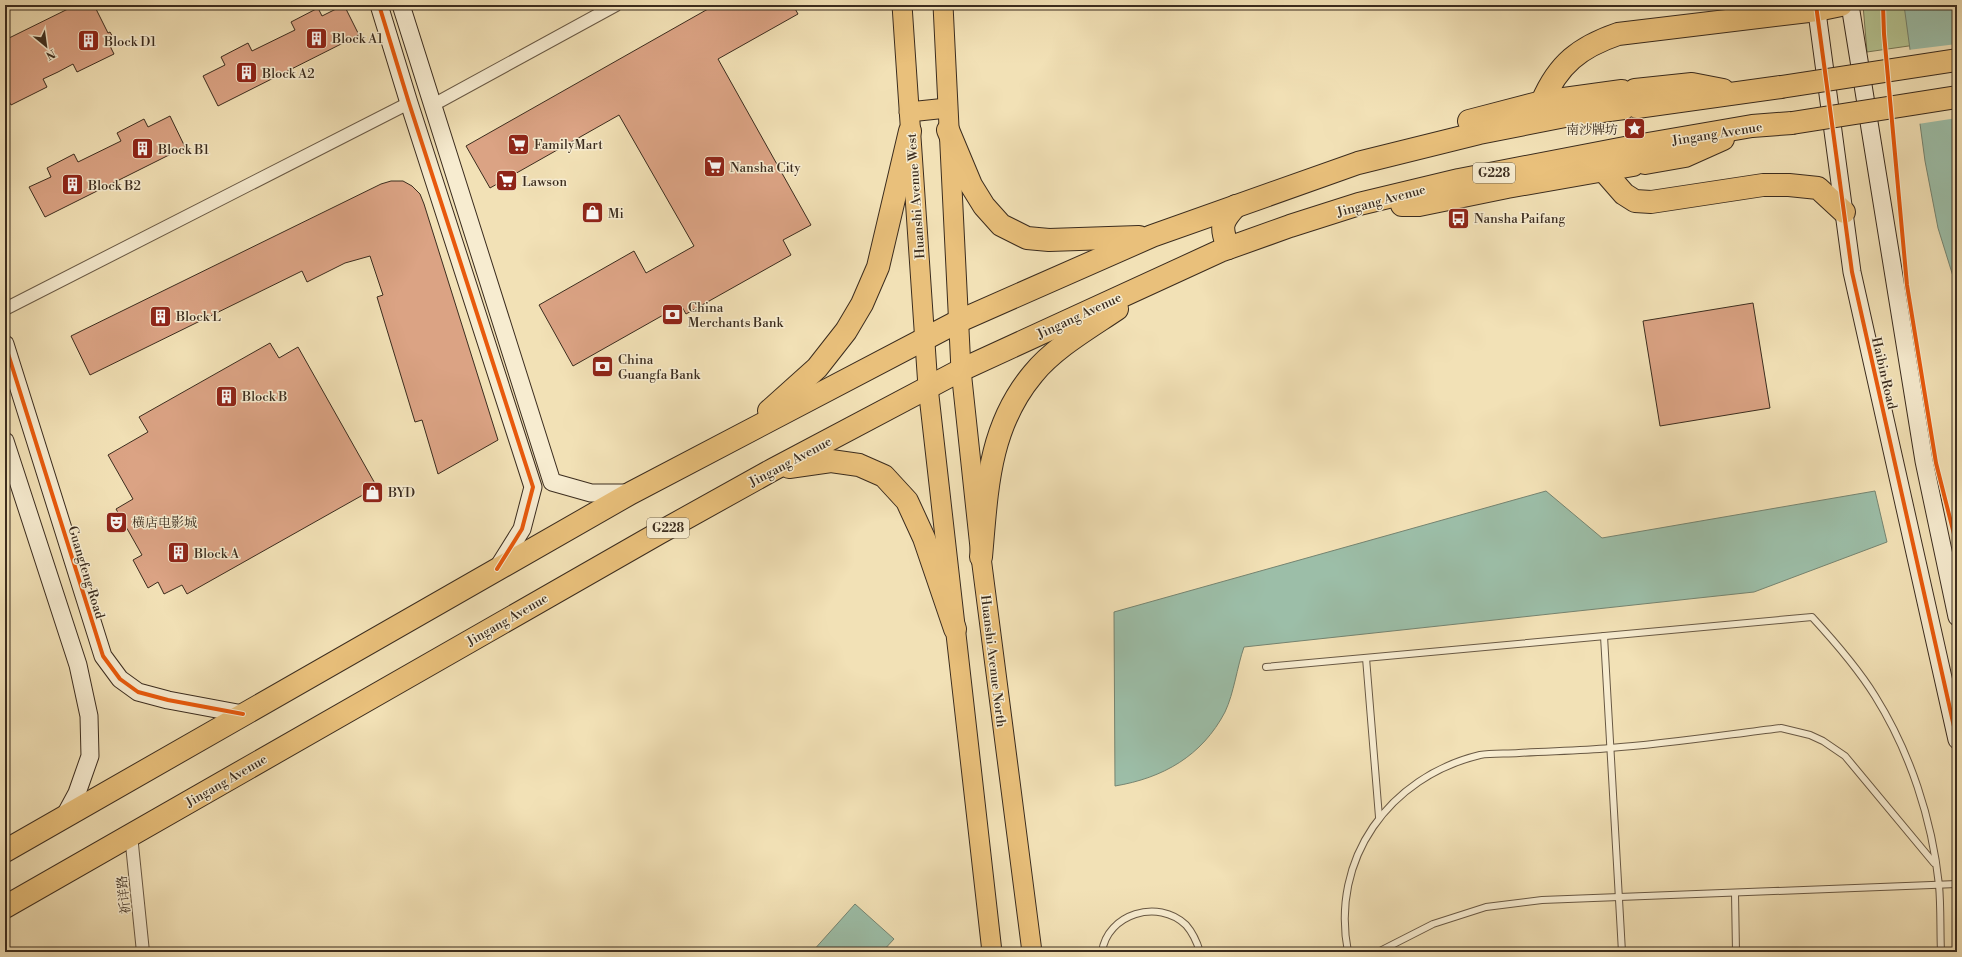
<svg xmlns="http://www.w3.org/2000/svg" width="1962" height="957" viewBox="0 0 1962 957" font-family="'Libre Bodoni','Noto Serif SC',serif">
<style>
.green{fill:#b5c492;stroke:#787858}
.water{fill:#9cbea8;stroke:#758471}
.pier{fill:#f2e1b6}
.building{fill:#dba384;stroke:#3b2c1e}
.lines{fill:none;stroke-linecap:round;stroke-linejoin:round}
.lane-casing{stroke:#695944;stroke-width:8}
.street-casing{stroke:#695944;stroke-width:14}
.secondary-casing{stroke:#3b2c1e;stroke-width:19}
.primary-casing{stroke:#3b2c1e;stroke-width:21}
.highway-casing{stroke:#3b2c1e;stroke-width:24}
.lane{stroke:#f7ecd0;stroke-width:6}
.street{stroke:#f7ecd0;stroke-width:12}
.secondary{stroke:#f7ecd0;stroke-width:17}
.primary{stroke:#e9c07b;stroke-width:19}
.highway{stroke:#e9c07b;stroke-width:22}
.highway-bridge-casing{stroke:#3b2c1e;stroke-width:24;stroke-linecap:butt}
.highway-bridge{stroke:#e9c07b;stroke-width:22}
.cycleway-casing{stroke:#f7ecd0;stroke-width:6}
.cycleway{stroke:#e8590c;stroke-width:4}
.labels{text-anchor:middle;stroke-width:3;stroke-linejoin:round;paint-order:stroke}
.shield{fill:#f7ecd0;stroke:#736653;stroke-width:1}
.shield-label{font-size:12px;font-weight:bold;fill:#3b2c1e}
.poi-label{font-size:13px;fill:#3b2c1e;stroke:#f7ecd0;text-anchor:start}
.street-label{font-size:13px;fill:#3b2c1e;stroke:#f7ecd0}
</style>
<rect width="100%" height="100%" fill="#f2e1b6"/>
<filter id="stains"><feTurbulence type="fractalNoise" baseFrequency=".005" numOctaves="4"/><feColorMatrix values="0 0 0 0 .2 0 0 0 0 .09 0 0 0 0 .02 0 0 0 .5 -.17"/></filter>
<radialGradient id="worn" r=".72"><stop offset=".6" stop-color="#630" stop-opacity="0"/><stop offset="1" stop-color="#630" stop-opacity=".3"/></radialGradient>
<polygon class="green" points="1863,5 1957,5 1957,39 1867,52"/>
<g class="water">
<polygon points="1904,5 1957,5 1957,289 1938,228 1925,161"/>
<path d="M 1546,491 L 1602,538 L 1875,491 L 1887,542 L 1754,592 L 1244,647 C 1237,667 1234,693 1225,712 C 1202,756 1163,778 1115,786 L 1114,612 Z"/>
<polygon points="855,904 894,939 882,952 812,952"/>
</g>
<polygon class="pier" points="1957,44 1957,118 1918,124 1908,50"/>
<g class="building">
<polygon points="76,5 94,5 108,33 110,32 116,43 110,46 114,54 77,72 73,64 58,72 43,79 47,87 11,105 5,94 5,40"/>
<polygon points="344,5 359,35 218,106 203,76 225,65 221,57 248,43 252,51 295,30 291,22 318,8 322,16"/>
<polygon points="715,5 793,5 798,14 718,59 811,225 783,240 791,255 686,314 681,305 573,366 539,305 634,251 646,273 694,246 619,115 490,188 466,146"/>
<polygon points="170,116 185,147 45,217 29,187 51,177 47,168 74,154 78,162 121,141 117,133 144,119 148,127"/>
<polygon points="391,181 403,181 412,186 420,194 424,204 498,440 438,474 422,420 415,422 377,297 383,295 370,256 345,263 307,282 302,271 90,375 71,336 381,184"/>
<polygon points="1753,303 1770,408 1660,426 1643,321"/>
<polygon points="270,343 279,358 298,347 377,487 187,594 182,585 164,594 158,582 148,588 133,560 142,555 116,509 133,499 108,455 148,432 139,417"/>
</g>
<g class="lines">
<defs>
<g id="lane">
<polyline points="1604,636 1622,952"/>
<polyline points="1366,658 1379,817"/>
<path d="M 1266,667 L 1812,617 C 1835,642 1857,667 1875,696 C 1910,752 1932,819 1939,885 C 1941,907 1940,930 1941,952"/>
<polyline points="1735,893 1736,952"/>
<path d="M 1102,952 C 1107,914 1158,898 1186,925 C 1193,933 1197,942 1200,952"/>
<path d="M 1348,952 C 1330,859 1389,777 1480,755 C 1492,753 1506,754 1519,753 C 1549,751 1579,751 1610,748 C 1667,744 1724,735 1781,728 L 1810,735 L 1823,741 L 1845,756 L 1934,863"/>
<polyline points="1378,952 1433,924 1486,907 1542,900 1957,884"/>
</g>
<g id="street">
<polyline points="433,105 616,5"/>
<polyline points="5,309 409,103"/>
<polyline points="131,835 143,952"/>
</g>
<g id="secondary">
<polyline points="379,5 409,103 533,487 522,529 497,569"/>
<polyline points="401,5 552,482 591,493 631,493"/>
<polyline points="1816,5 1852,272 1957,740"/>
<polyline points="1850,5 1924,461 1957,617"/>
<polyline points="5,344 103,656 120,679 138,692 168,700 243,714"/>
<polyline points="5,441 78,665 89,716 90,756 77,793 64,817"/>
</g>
<g id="primary">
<polyline points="902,5 928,387 992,952"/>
<polyline points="943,5 961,370 981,557 1032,952"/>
<polyline points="909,112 947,108"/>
</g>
<g id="highway">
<polyline points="1635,90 1692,84 1723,90"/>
<path d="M 1542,102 C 1558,64 1580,47 1618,34 L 1817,10 L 1841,5"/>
<polyline points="1637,107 1781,87"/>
<polyline points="1469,121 1542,102 1622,91"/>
<polyline points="948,130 971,185 984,206 1001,225 1027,238 1049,240 1139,237"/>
<polyline points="1642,145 1752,126 1792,123"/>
<polyline points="1645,163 1685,156 1723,139"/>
<polyline points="1603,170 1624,194 1635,201 1651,202 1763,185 1789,185 1818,188 1844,212"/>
<polyline points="1402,205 1419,205 1507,187 1633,165"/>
<path d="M 1228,248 C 1221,227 1220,223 1236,206"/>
<polyline points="769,411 817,368 846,331 862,304 878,267 910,131"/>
<polyline points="789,467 831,461 859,465 884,476 907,501 924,538 955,629"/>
<path d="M 981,557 C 987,491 988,428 1033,374 C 1054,348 1089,328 1117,309"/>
<polyline points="5,851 631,493 957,322 1152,236 1358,163 1479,133 1565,116 1624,108"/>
<polyline points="5,907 659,533 774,469 961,370 1220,251 1290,226 1359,204 1459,180 1630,147"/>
</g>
</defs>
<use href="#lane" class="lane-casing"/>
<use href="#street" class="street-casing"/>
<use href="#secondary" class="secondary-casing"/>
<use href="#primary" class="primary-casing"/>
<use href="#highway" class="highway-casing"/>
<use href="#lane" class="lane"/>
<use href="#street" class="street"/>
<use href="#secondary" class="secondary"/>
<use href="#primary" class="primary"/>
<use href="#highway" class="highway"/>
<defs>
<g id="highway-bridge">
<polyline points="1781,87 1957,60"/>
<polyline points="1792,123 1957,97"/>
</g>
</defs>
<use href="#highway-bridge" class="highway-bridge-casing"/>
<use href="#highway-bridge" class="highway-bridge"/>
<defs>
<g id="cycleway">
<polyline points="379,5 409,103 533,487 522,529 497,569"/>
<polyline points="1816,5 1852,272 1957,740"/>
<polyline points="1883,5 1884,34 1907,285 1936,463 1957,546"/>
<polyline points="5,344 103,656 120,679 138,692 168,700 243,714"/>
</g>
</defs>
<use href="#cycleway" class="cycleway-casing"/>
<use href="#cycleway" class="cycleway"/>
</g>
<defs>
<symbol id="building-square" viewBox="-11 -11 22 22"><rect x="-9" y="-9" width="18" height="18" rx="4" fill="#8f2418" stroke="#f7ecd0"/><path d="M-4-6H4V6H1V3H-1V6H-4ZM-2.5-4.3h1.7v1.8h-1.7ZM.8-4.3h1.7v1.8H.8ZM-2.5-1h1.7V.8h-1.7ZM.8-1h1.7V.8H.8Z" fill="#fff"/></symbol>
<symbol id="sight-square" viewBox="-11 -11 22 22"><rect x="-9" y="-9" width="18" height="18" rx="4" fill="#8f2418" stroke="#f7ecd0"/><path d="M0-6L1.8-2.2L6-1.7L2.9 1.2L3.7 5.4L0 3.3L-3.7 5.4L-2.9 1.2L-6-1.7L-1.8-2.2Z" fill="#fff"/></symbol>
<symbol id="supermarket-square" viewBox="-11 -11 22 22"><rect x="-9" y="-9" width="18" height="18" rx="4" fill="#8f2418" stroke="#f7ecd0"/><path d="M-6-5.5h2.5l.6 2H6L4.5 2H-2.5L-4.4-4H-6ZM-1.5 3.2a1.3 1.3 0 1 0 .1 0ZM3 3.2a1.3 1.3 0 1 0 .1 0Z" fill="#fff"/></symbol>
<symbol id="shop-square" viewBox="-11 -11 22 22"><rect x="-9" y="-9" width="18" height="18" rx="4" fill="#8f2418" stroke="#f7ecd0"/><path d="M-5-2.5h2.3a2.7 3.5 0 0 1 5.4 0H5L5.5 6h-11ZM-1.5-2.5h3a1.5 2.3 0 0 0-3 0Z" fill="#fff"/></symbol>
<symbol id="bus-square" viewBox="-11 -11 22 22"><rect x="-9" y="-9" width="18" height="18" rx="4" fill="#8f2418" stroke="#f7ecd0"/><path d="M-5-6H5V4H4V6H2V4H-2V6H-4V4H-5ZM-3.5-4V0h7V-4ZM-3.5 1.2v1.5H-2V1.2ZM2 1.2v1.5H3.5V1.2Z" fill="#fff"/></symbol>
<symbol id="bank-square" viewBox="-11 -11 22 22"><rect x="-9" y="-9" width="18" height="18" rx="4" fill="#8f2418" stroke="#f7ecd0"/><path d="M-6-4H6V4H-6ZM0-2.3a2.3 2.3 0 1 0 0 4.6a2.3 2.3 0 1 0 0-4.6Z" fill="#fff"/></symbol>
<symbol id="theatre-square" viewBox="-11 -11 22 22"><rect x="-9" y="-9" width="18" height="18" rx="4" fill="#8f2418" stroke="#f7ecd0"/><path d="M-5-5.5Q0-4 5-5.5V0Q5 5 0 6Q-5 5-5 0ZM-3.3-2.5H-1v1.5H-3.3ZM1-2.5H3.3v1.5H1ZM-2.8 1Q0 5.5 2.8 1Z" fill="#fff"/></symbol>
</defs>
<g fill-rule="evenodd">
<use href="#building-square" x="304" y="26" width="25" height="25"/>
<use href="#building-square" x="76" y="28" width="25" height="25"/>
<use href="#building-square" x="234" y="60" width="25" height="25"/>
<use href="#sight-square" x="1622" y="116" width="25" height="25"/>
<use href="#supermarket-square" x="506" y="132" width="25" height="25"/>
<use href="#building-square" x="130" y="136" width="25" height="25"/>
<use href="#supermarket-square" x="702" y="154" width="25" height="25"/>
<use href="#supermarket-square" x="494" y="168" width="25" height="25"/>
<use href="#building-square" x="60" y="172" width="25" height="25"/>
<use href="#shop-square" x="580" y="200" width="25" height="25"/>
<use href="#bus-square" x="1446" y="206" width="25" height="25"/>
<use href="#bank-square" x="660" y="302" width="25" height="25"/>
<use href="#building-square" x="148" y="304" width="25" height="25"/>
<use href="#bank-square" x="590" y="354" width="25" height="25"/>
<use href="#building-square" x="214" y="384" width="25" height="25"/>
<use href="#shop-square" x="360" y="480" width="25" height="25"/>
<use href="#theatre-square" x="104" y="510" width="25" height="25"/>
<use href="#building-square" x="166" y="540" width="25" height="25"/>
</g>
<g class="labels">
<g class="shield">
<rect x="1473" y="163" width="42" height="20" rx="3"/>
<rect x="647" y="518" width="42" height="20" rx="3"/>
</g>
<g class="shield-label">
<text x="1494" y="177">G228</text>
<text x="668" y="532">G228</text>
</g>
<g class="poi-label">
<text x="332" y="43">Block A1</text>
<text x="104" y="46">Block D1</text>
<text x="262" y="78">Block A2</text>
<text x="1618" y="134" text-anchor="end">南沙牌坊</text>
<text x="534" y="149">FamilyMart</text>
<text x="158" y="154">Block B1</text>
<text x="730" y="172">Nansha City</text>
<text x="522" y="186">Lawson</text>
<text x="88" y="190">Block B2</text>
<text x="608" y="218">Mi</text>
<text x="1474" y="223">Nansha Paifang</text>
<text x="688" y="312">China<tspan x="688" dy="15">Merchants Bank</tspan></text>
<text x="176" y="321">Block L</text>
<text x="618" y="364">China<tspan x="618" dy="15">Guangfa Bank</tspan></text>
<text x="242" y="401">Block B</text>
<text x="388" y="497">BYD</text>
<text x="132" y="527">横店电影城</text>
<text x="194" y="558">Block A</text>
</g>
<g class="street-label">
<text transform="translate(1717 133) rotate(-9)" y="5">Jingang Avenue</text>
<text transform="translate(915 196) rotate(-94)" y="5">Huanshi Avenue West</text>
<text transform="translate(1381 200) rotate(-15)" y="5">Jingang Avenue</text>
<text transform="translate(1079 315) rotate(-25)" y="5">Jingang Avenue</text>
<text transform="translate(1885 373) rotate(77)" y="5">Haibin Road</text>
<text transform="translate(790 461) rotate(-28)" y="5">Jingang Avenue</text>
<text transform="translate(87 572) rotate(73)" y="5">Guangfeng Road</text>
<text transform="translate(507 619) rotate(-30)" y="5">Jingang Avenue</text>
<text transform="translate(994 661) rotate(83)" y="5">Huanshi Avenue North</text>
<text transform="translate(226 780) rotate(-30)" y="5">Jingang Avenue</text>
<text transform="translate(123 895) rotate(-96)" y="5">祈详路</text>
</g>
</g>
<rect width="1962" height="957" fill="none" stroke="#f2e1b6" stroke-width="20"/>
<rect x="6" y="6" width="1950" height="945" fill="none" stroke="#3b2c1e" stroke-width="2"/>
<rect x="10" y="10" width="1942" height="937" fill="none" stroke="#3b2c1e"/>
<g transform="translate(46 46) rotate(151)" stroke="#f7ecd0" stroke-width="3" paint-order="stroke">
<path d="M0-3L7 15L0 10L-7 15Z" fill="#3b2c1e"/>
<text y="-6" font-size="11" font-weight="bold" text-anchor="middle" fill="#3b2c1e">N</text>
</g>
<rect width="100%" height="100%" filter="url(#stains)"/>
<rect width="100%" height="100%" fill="url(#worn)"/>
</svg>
